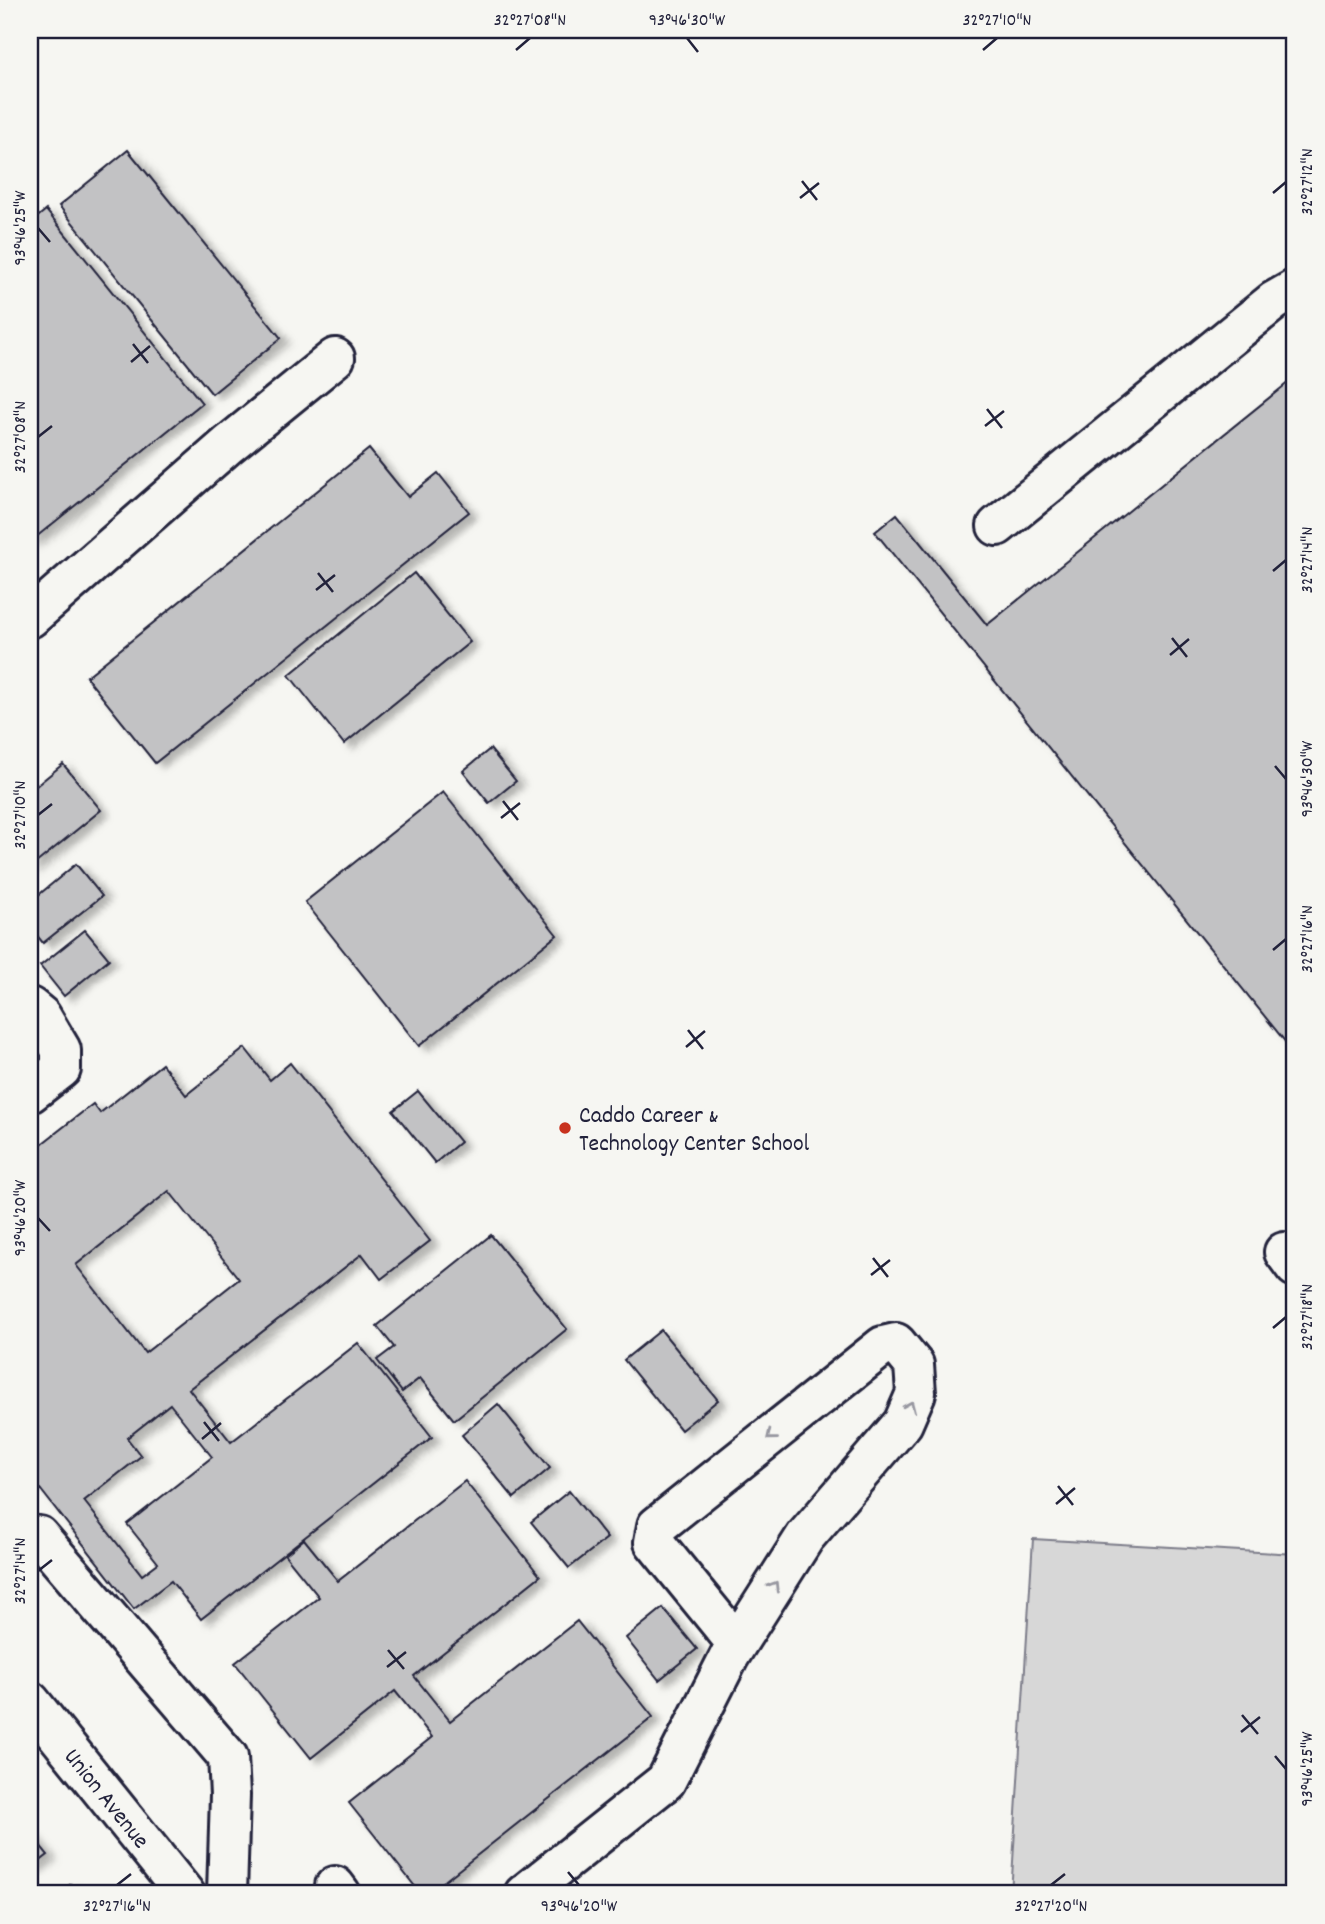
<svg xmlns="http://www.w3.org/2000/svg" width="1325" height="1924" viewBox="0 0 1325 1924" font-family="Dekko,sans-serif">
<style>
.green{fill:#d7d7d7;stroke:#7c7c89;stroke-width:2}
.building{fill:#c2c2c4;stroke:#22223b;stroke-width:2;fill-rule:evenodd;filter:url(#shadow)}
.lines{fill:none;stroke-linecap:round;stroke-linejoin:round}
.minor-casing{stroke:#22223b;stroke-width:44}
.minor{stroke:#f6f6f2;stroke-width:38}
.oneway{stroke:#9797a0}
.ticks{fill:none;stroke:#22223b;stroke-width:2.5}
.poi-dot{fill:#c8321e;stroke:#f6f6f2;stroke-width:2.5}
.labels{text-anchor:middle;stroke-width:6;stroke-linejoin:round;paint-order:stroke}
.poi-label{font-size:24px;fill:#22223b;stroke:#f6f6f2;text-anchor:start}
.street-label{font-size:24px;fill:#22223b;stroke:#f6f6f2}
.neatline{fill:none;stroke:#22223b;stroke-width:2.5}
.ticks-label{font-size:18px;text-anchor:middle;fill:#22223b}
</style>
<defs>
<filter id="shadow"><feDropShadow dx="8" dy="4.5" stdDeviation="3.5" flood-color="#0004"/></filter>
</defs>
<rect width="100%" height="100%" fill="#f6f6f2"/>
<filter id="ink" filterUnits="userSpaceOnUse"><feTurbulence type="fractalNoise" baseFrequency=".0143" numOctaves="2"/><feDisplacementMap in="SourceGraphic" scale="14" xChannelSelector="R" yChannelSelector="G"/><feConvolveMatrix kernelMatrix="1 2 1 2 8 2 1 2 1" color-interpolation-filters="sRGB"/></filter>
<g filter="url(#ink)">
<polygon class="green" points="1033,1539 1295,1554 1295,1894 1011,1894"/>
<g class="building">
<polygon points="128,150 281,338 212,394 59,206"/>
<polygon points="46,210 202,403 30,542 30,223"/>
<polygon points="1295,377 1295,1054 875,532 897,514 987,625"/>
<polygon points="369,449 408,497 438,473 469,512 155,763 86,677"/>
<polygon points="414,573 470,642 344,744 289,675"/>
<polygon points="490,749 516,781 489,803 463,771"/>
<polygon points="63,764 101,810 30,868 30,791"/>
<polygon points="443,792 557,935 419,1046 305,902"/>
<polygon points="76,864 102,896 43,943 30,927 30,902"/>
<polygon points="85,930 109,959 64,996 40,966"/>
<path d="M 245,1048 L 270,1080 L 290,1063 L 430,1241 L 381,1279 L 362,1254 L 189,1389 L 231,1442 L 358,1343 L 432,1437 L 201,1619 L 171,1581 L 134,1609 L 30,1476 L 30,1153 L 93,1104 L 100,1113 L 162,1064 L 186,1095 ZM 169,1191 L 239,1279 L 145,1353 L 76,1265 ZM 170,1404 L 212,1457 L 127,1524 L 158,1563 L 142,1575 L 84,1501 L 141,1456 L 127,1438 Z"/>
<polygon points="418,1091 460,1142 435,1163 393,1111"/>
<polygon points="491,1235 567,1329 454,1420 420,1378 402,1392 377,1360 394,1347 377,1326"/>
<polygon points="661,1330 718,1400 681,1430 624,1360"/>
<polygon points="498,1404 550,1468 514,1498 462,1435"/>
<polygon points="465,1481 540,1576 414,1676 450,1721 577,1621 653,1717 428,1894 421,1894 349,1803 432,1737 395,1691 311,1758 235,1663 319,1597 285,1555 304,1539 338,1581"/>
<polygon points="569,1491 607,1538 569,1568 531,1522"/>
<polygon points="663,1608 697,1649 659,1680 626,1638"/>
<polygon points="30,1833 48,1855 30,1869"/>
<polygon points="71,1884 79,1894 58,1894"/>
</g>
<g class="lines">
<defs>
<g id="minor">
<polyline points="997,526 1274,301 1295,289"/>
<polyline points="30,618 228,445 335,358"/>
<polyline points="30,1007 41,1016 61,1050 61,1069 30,1093"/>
<polyline points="1284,1252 1295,1267"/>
<polyline points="30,1535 39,1536 228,1757 230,1795 227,1894"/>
<path id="s1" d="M 30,1701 L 185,1894"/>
<polyline points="335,1886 341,1894"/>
<polyline points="524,1894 666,1781 729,1657 737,1644 805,1537 903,1423 916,1393 914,1365 896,1343 883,1346 657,1526 654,1542 737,1644"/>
</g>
</defs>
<use href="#minor" class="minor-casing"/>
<use href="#minor" class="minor"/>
</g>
<defs><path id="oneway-chevron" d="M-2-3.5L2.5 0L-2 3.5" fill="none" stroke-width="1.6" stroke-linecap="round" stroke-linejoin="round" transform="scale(1.75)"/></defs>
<g class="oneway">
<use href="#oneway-chevron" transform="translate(910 1406) rotate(-67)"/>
<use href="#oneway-chevron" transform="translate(771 1436) rotate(141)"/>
<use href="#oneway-chevron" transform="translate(774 1586) rotate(-58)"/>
</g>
</g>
<path class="ticks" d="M 687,38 L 698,52M 516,50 L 530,38M 983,50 L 997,38M 802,181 L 817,200M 1273,193 L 1286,182M 800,198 L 819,183M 38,228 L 50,242M 133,344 L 148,363M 131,362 L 150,346M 987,409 L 1002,428M 985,426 L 1004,411M 38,437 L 52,426M 1273,571 L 1286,560M 318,573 L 333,592M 316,590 L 335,575M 1172,638 L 1187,657M 1170,655 L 1189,639M 1275,766 L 1286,779M 503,801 L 518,820M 38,815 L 52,804M 501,818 L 520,803M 1273,950 L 1286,939M 688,1030 L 703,1049M 686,1047 L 705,1031M 38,1218 L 50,1231M 873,1258 L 888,1277M 871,1275 L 890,1260M 1273,1328 L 1286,1317M 204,1422 L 219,1441M 202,1439 L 221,1423M 1058,1486 L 1073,1505M 1056,1504 L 1075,1488M 38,1571 L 52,1560M 388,1650 L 404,1669M 387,1667 L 406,1652M 1242,1715 L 1258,1734M 1241,1732 L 1260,1717M 1275,1756 L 1286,1769M 568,1872 L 579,1885M 117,1885 L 131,1874M 1051,1885 L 1065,1874"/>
<circle class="poi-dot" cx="565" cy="1128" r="7"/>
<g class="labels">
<g class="poi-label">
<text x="579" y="1122">Caddo Career &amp;<tspan x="579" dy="28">Technology Center School</tspan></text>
</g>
<g class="street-label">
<text dy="8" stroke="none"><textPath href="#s1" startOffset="124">Union Avenue</textPath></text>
</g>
</g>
<rect width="1325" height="1924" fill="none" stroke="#f6f6f2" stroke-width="77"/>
<rect x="38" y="38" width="1248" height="1847" class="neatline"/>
<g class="ticks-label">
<text x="530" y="25">32°27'08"N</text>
<text x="687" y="25">93°46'30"W</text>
<text x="997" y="25">32°27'10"N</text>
<text transform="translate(1306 182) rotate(-90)" y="6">32°27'12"N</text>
<text transform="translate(19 228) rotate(-90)" y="6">93°46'25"W</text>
<text transform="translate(19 437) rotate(-90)" y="6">32°27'08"N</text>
<text transform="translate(1306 560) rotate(-90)" y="6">32°27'14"N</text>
<text transform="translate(1306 779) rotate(-90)" y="6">93°46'30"W</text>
<text transform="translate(19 815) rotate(-90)" y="6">32°27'10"N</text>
<text transform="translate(1306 939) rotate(-90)" y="6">32°27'16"N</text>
<text transform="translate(19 1218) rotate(-90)" y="6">93°46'20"W</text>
<text transform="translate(1306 1317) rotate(-90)" y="6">32°27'18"N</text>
<text transform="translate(19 1571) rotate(-90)" y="6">32°27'14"N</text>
<text transform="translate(1306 1769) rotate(-90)" y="6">93°46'25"W</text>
<text x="117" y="1911">32°27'16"N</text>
<text x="579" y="1911">93°46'20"W</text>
<text x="1051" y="1911">32°27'20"N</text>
</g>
</svg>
